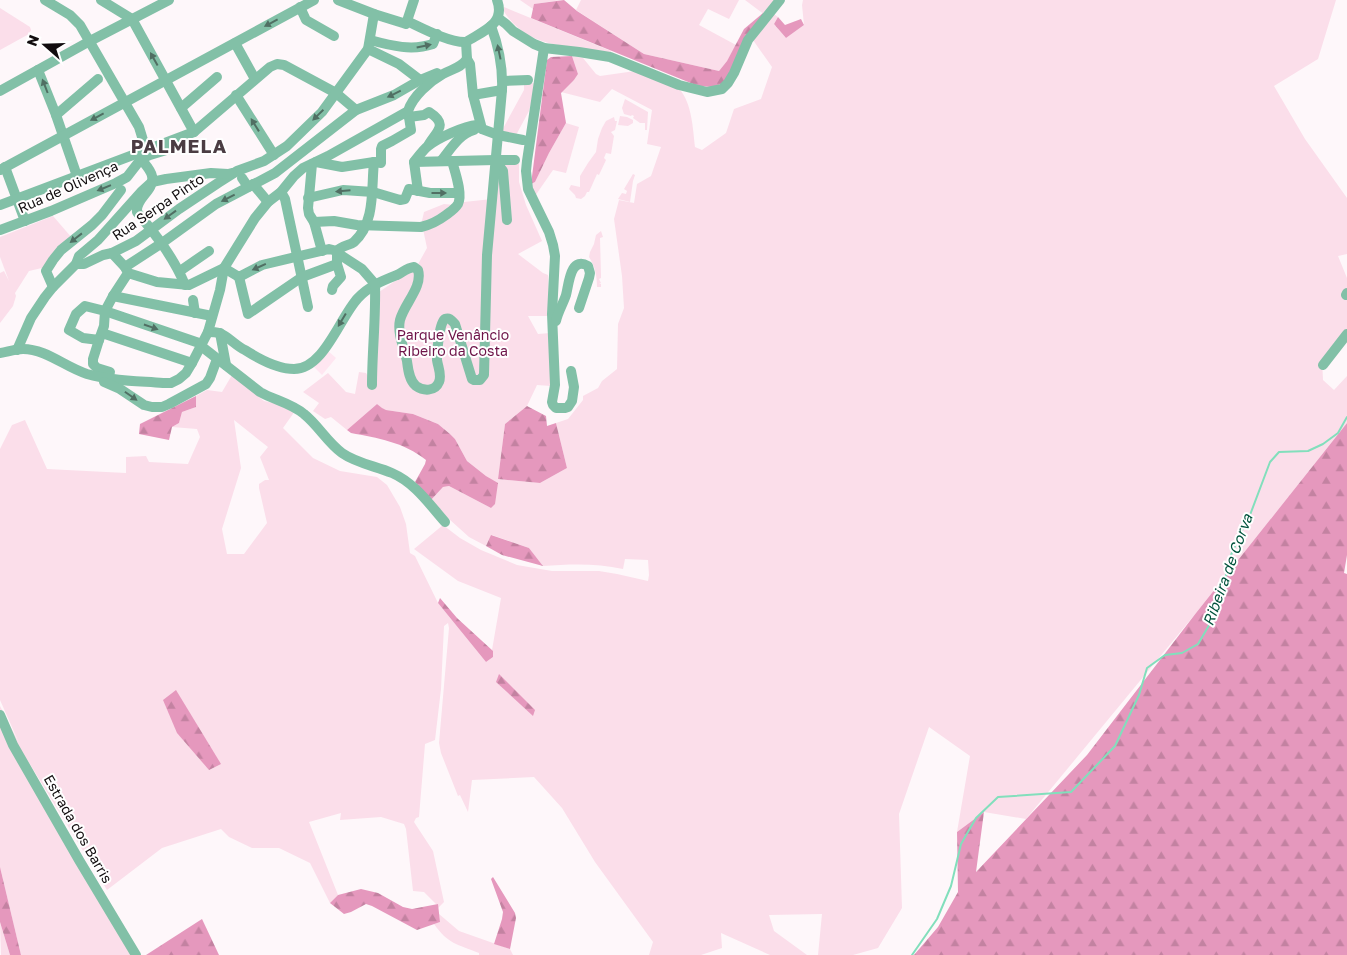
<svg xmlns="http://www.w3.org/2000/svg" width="1347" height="955" viewBox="0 0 1347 955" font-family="'Golos Text',sans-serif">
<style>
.built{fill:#ffe6f1}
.green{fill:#fbdeea;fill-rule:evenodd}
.forest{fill:url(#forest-firs)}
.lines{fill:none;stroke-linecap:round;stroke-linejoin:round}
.stream{stroke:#82dfbc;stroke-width:2}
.minor{stroke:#82c0a7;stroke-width:10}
.oneway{fill:#506f63}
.labels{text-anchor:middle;stroke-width:4;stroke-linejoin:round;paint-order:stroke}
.street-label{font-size:14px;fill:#120d0f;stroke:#fff}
.park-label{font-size:14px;fill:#6d1348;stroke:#fff}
.water-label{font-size:15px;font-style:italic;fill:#00523c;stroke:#fff}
.district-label{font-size:19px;font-weight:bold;letter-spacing:1px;fill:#4b3d43;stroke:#fff}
</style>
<defs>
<pattern id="forest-firs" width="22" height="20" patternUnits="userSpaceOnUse" patternTransform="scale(1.25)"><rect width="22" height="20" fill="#e598bd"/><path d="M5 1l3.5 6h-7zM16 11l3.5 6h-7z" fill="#c382a1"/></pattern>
</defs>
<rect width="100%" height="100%" fill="#fef7fa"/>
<polygon class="built" points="327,350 336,358 322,375 313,366"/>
<g class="green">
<polygon points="520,0 561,0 535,4 533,9"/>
<polygon points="581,0 739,0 729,19 708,9 699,25 736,45 727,61 719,71 644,54 576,10"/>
<polygon points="745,0 777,0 765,15"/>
<path d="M 803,0 L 1336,0 L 1318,59 L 1274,86 L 1305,139 L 1347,198 L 1347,254 L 1338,256 L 1347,278 L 1347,334 L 1322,359 L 1323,380 L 1334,390 L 1347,376 L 1347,423 L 1196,613 L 1026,819 L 984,812 L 957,832 L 970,756 L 929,727 L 899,814 L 902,908 L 878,948 L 853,955 L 818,955 L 822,914 L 769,915 L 774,931 L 807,955 L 770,955 L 721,933 L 722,948 L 701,955 L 649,955 L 653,942 L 595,862 L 562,808 L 534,777 L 472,780 L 468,812 L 460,795 L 458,796 L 441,753 L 439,743 L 449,628 L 448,623 L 444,626 L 441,689 L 435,740 L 425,744 L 419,817 L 416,818 L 414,822 L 433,851 L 444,902 L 438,908 L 438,904 L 436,904 L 424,892 L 413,891 L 406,829 L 404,824 L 381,817 L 340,820 L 341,813 L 309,822 L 338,895 L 330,903 L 310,863 L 279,848 L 252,848 L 229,837 L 221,829 L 162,848 L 107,890 L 28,761 L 131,955 L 21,955 L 0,867 L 0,706 L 19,743 L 0,700 L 0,449 L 12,425 L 25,420 L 47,469 L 126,473 L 126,457 L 146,456 L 149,462 L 188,464 L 200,437 L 197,429 L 172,427 L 179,423 L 182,412 L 196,407 L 196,396 L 207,390 L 222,392 L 232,375 L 264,401 L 273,403 L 295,411 L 283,428 L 313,458 L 340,471 L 377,477 L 387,485 L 400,507 L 406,524 L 410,553 L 415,556 L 438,603 L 486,662 L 493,657 L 492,650 L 501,598 L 458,581 L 414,549 L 443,525 L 460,538 L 481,550 L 517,565 L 552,571 L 599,571 L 617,574 L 648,581 L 649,575 L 648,560 L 625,559 L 623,569 C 597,563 570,564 543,566 L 529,548 L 492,535 L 486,546 L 469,537 L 449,519 L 431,500 L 443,487 L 449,486 L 491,508 L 497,483 L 486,476 L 467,461 L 455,439 L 450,434 L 438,424 L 413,414 L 386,410 L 382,409 L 377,404 L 347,430 L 331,417 L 325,419 L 313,411 L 319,403 L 303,392 L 328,373 L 346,392 L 355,394 L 359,372 L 366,373 L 372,384 L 379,292 L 417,266 L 427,248 L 423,229 L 441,223 L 464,202 L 492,199 L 497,162 L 519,164 L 519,182 L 526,205 L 542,241 L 518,254 L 543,273 L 548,275 L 550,316 L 528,316 L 538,334 L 550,333 L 551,386 L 537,385 L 527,406 L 505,424 L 498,479 L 540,483 L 567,468 L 556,423 L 568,419 L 583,400 L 583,396 L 598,388 L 602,381 L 617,369 L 618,324 L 624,308 L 622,276 L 614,219 L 619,200 L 634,203 L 637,184 L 651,176 L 661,147 L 647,144 L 652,110 L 612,89 L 600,102 L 561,92 L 574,80 L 578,74 L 572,56 L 583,58 L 596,74 L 600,76 L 635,71 L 679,89 C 692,102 693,130 695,147 L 702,150 L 726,133 L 734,109 L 761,99 L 772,67 L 753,40 L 774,14 L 778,17 L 774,24 L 786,38 L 804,25 L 802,5 ZM 234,420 L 268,447 L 260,457 L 269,480 L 265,480 L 259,484 L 259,488 L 267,523 L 244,554 L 227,554 L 222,529 L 241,468 Z"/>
<path d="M 504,7 L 611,51 L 611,53 C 569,44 528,51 503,10 Z"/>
<polygon points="0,8 30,27 31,30 29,34 0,50"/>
<polygon points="534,83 532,99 529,111 515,137 500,134 524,90 524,84"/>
<polygon points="625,99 648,112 647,130 645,130 645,123 640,123 633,118 634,116 632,115 631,116 624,114 622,108"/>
<polygon points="620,116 627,117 633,120 633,123 628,126 618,125"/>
<polygon points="614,117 615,121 617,121 615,130 611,132 614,136 611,154 606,153 604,158 606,160 599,175 597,174 589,192 587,192 585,196 581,199 576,198 575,195 569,189 571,185 580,187 580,176 588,163 596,152 598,139 602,128 606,121"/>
<polygon points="566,123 579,127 566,173 553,170 535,196 531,184 535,182 549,153"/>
<polygon points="633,174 635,175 633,181 630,202 618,199 622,193 626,194 627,191 624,189"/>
<polygon points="444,204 454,205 451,208 421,225 424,212"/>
<polygon points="53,216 72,238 46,267 29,271 15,293 16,296 13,306 0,323 0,273 4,271 9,281 0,257 0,237"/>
<path d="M 601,231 L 603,237 L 600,238 L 601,275 L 601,278 L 599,279 L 601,283 L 599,284 L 601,284 L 601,287 L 597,287 C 597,276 595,266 589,257 L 590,252 L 594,244 L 596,235 Z"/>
<path d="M 439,914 L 459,931 L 510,949 L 513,955 L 479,955 L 479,953 C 457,944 448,944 434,924 L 440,922 Z"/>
<polygon points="0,922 10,955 1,955"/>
</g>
<g class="forest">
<polygon points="564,0 577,11 644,54 719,71 727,61 744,29 763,13 765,15 725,83 712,87 698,86 531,18 534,4"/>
<polygon points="778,17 785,25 801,19 804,25 786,38 774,24"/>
<polygon points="572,56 578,74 574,80 561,93 566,123 549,153 535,182 531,184 547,60 551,57"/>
<polygon points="196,396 196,407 182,412 179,423 172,427 169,440 139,434 140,424"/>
<path d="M 377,404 L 382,408 L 386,410 L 413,414 L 438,424 L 450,434 L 455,439 L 467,461 L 486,476 L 498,483 L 495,504 L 491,508 L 449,486 L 443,487 L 431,500 L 415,482 L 425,464 L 426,460 C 404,442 377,438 351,433 L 347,430 Z"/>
<polygon points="527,406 546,416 547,426 556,423 567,468 540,483 498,479 505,424"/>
<polygon points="1347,423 1347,555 1344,573 1347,574 1347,955 914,955 938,927 958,892 957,832 984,812 976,872 1087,755 1196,613"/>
<polygon points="491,535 529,548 543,566 502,555 486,546"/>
<polygon points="440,598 457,618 493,651 493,657 486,662 438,603"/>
<polygon points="499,674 535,710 533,716 496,682"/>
<polygon points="176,690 221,764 209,770 177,733 163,700"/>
<polygon points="0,867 21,955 10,955 0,922"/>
<polygon points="493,877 515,913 516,918 510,949 494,944 502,919 503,912 491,879"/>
<polygon points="361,889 378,893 403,907 412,909 438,904 440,922 417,930 372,906 366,904 351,912 344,914 330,903 338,895"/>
<polygon points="202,919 219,955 146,955"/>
</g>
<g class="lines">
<polyline class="stream" points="912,955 937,919 951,886 961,844 976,818 998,797 1071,792 1115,746 1139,695 1147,668 1165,655 1182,653 1198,644 1211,622 1218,594 1225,585 1227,564 1243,528 1250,515 1270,462 1279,452 1308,451 1323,444 1338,433 1347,417"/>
<g class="minor">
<polyline points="45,0 70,15 80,25 139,127 146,150"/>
<polyline points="101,0 132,19 194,132"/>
<path d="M 338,0 L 374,14 L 403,23 L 406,24 L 407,21 C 422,28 450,43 466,42"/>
<polyline points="300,7 306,20 334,36"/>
<polyline points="498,18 506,24 513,31 534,44 544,48 579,52 610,57 679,85 707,92 722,89 728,83 734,73 748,40 780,0"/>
<polyline points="407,21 414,0"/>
<path d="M 370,40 C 392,46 412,51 433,44 L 437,34"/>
<polyline points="466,42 467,59 470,64 473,95 482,129 498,135 523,140"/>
<path d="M 466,42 C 483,31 506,24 497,0"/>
<polyline points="235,43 255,79"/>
<polyline points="544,48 527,161 526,171 528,189 549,232 553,245 555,256 552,314 555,385 552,402 553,405 556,408 565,408 568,407 572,401 574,387 571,371"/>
<polyline points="368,49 399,64 420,80"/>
<polyline points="38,70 56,115 77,176"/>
<polyline points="503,81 528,80"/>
<polyline points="0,91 90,41 169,0"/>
<polyline points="236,95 274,155"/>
<polyline points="473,95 502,90"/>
<polyline points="181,108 217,77"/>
<polyline points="56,115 98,79"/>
<path d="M 409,117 L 424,115 L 429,112 C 448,124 438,130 429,144"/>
<path d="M 141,159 C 145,164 151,170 152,176 C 155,191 135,198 137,212 C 156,235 174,258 185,285"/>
<polyline points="495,160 503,171 507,220"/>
<path d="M 441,161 C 450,150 459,134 474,130"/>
<polyline points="316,162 342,167 374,162 381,163 381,149 382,146 392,141 411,130 408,111"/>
<polyline points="414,162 495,160 515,160"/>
<polyline points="312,164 308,208 309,214 314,222 322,251"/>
<polyline points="5,167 25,221"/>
<polyline points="0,170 314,0"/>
<polyline points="242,178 248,187"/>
<polyline points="253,184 268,202"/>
<path d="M 418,191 L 414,162 C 418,157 423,150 428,146 C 438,138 464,126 477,125 L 482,129"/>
<polyline points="281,192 285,199 308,307"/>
<polyline points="308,198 343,190 373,192 400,200 405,199 409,189 430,193 459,193"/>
<polyline points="0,205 194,132 270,67 277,64 284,65 336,93 356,110"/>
<path d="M 314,222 L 334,221 L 357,225 L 421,227 C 430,225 438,221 446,215 C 450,212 455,209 458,204 C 463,194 455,172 452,161"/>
<polyline points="0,230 51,211 116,183 127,177 141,159 150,155 173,148 187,140"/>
<polyline points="112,253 125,267 128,273 113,296 105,311 202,344"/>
<polyline points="76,264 84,264 103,255 112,253 136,241 179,209 218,183 237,171 264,161 287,146 322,112 368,49 374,14"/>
<polyline points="125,267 162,243 216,204 275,173 356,110 394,95 420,80 437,73"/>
<polyline points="180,271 209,251"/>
<polyline points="128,273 157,282 189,285 224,268 239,277 262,265 329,249 337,251 342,256 362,269 375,284"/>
<polyline points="239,277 248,314 302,277 337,264"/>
<polyline points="53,287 46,271 53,260 61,250 92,225 102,215 121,190"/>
<path d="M 332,290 L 333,286 L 341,277 L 337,264 L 337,251 C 342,245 349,246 354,242 C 376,222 371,188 374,162"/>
<polyline points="1346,295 1347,293"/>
<polyline points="113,296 212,316"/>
<polyline points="193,300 195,313"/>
<polygon points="85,306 105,311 104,326 99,340 83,338 69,330 76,314"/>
<path d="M 556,321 C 558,312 563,304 566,295 C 569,284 570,256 588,266 L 590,273 L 589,278 L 579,308"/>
<path d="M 208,332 C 212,332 216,332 219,333 C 228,336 236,346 245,350 C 259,359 277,369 294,369 C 324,369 340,317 358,298 C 369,286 382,281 397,275 C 403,272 407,268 414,267 L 418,270 C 423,287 404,304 400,320 C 397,333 404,348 407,361 C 408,369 409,380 416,386 C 423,391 435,392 439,382 C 442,375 438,367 437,360 C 437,353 439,322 445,319 C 450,317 452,321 455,324 L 472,379 L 474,380 L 480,380 L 484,375 L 487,255 L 502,90 C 503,67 499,47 491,26"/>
<polyline points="102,333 192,363"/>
<polyline points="220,333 226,365"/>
<polyline points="99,340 93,359 93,364 97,368 110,372"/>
<path d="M 201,346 L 260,392 C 274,400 291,403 304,414 C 318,425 327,442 342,453 C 356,463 375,466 392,473 C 415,483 429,504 445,522"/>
<polyline points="17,350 31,318 45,297 53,287 76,264 79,256 98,240 141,192 152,182 166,179 211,173 228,174 232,173"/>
<path d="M 0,353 C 7,352 15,349 23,349 C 46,349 65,367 87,374 C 111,381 138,381 163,383 L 171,383 L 179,379 L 186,373 L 192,363 L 208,332 L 220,290 L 224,268 L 255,218 L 268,202 L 281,192 L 294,176 L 303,168 L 328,156 L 408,111 C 413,96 429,82 443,74 C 452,69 461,68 467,59"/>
<polyline points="1323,365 1347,334"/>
<polyline points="104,382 120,389 144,405 152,407 162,407 169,404 206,384 210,378 217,359"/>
<path d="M 372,385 C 372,352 376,318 375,284"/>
<polyline points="0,715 13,745 79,860 136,955"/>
</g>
</g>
<defs><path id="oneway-solid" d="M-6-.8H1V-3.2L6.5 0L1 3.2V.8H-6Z" transform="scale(1.25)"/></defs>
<g class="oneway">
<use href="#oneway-solid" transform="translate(271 23) rotate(152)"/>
<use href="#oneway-solid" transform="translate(424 46) rotate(-12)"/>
<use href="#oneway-solid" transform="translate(499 52) rotate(-102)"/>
<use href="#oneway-solid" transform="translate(154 59) rotate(-119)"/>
<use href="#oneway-solid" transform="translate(45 86) rotate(-111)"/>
<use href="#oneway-solid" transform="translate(394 94) rotate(154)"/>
<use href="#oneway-solid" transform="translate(318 115) rotate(136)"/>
<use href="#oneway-solid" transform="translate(97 117) rotate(152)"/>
<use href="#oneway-solid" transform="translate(255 125) rotate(-122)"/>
<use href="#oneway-solid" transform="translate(104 188) rotate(158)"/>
<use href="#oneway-solid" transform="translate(343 191) rotate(175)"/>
<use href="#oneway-solid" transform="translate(439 193)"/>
<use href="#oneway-solid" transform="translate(228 198) rotate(153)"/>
<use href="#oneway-solid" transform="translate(170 215) rotate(144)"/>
<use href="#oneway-solid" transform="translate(76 238) rotate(142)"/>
<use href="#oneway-solid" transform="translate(259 267) rotate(156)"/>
<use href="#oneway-solid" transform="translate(342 320) rotate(121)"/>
<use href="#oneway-solid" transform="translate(151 327) rotate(19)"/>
<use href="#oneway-solid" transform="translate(131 396) rotate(35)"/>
</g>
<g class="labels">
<g class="street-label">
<text transform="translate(68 187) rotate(-24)" y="5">Rua de Olivença</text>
<text transform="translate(158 207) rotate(-34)" y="5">Rua Serpa Pinto</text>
<text transform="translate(78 829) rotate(60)" y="5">Estrada dos Barris</text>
</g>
<g class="park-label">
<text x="453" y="340">Parque Venâncio<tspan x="453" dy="16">Ribeiro da Costa</tspan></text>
</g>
<g class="water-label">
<text transform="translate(1228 570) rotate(-70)" y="5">Ribeira de Corva</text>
</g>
<g class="district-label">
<text x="179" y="153">PALMELA</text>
</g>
</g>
<g transform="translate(45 45) rotate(290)" stroke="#ffffff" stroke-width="4" paint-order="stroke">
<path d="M0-4L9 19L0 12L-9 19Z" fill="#120d0f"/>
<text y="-8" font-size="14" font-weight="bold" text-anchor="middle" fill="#120d0f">N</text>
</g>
</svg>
